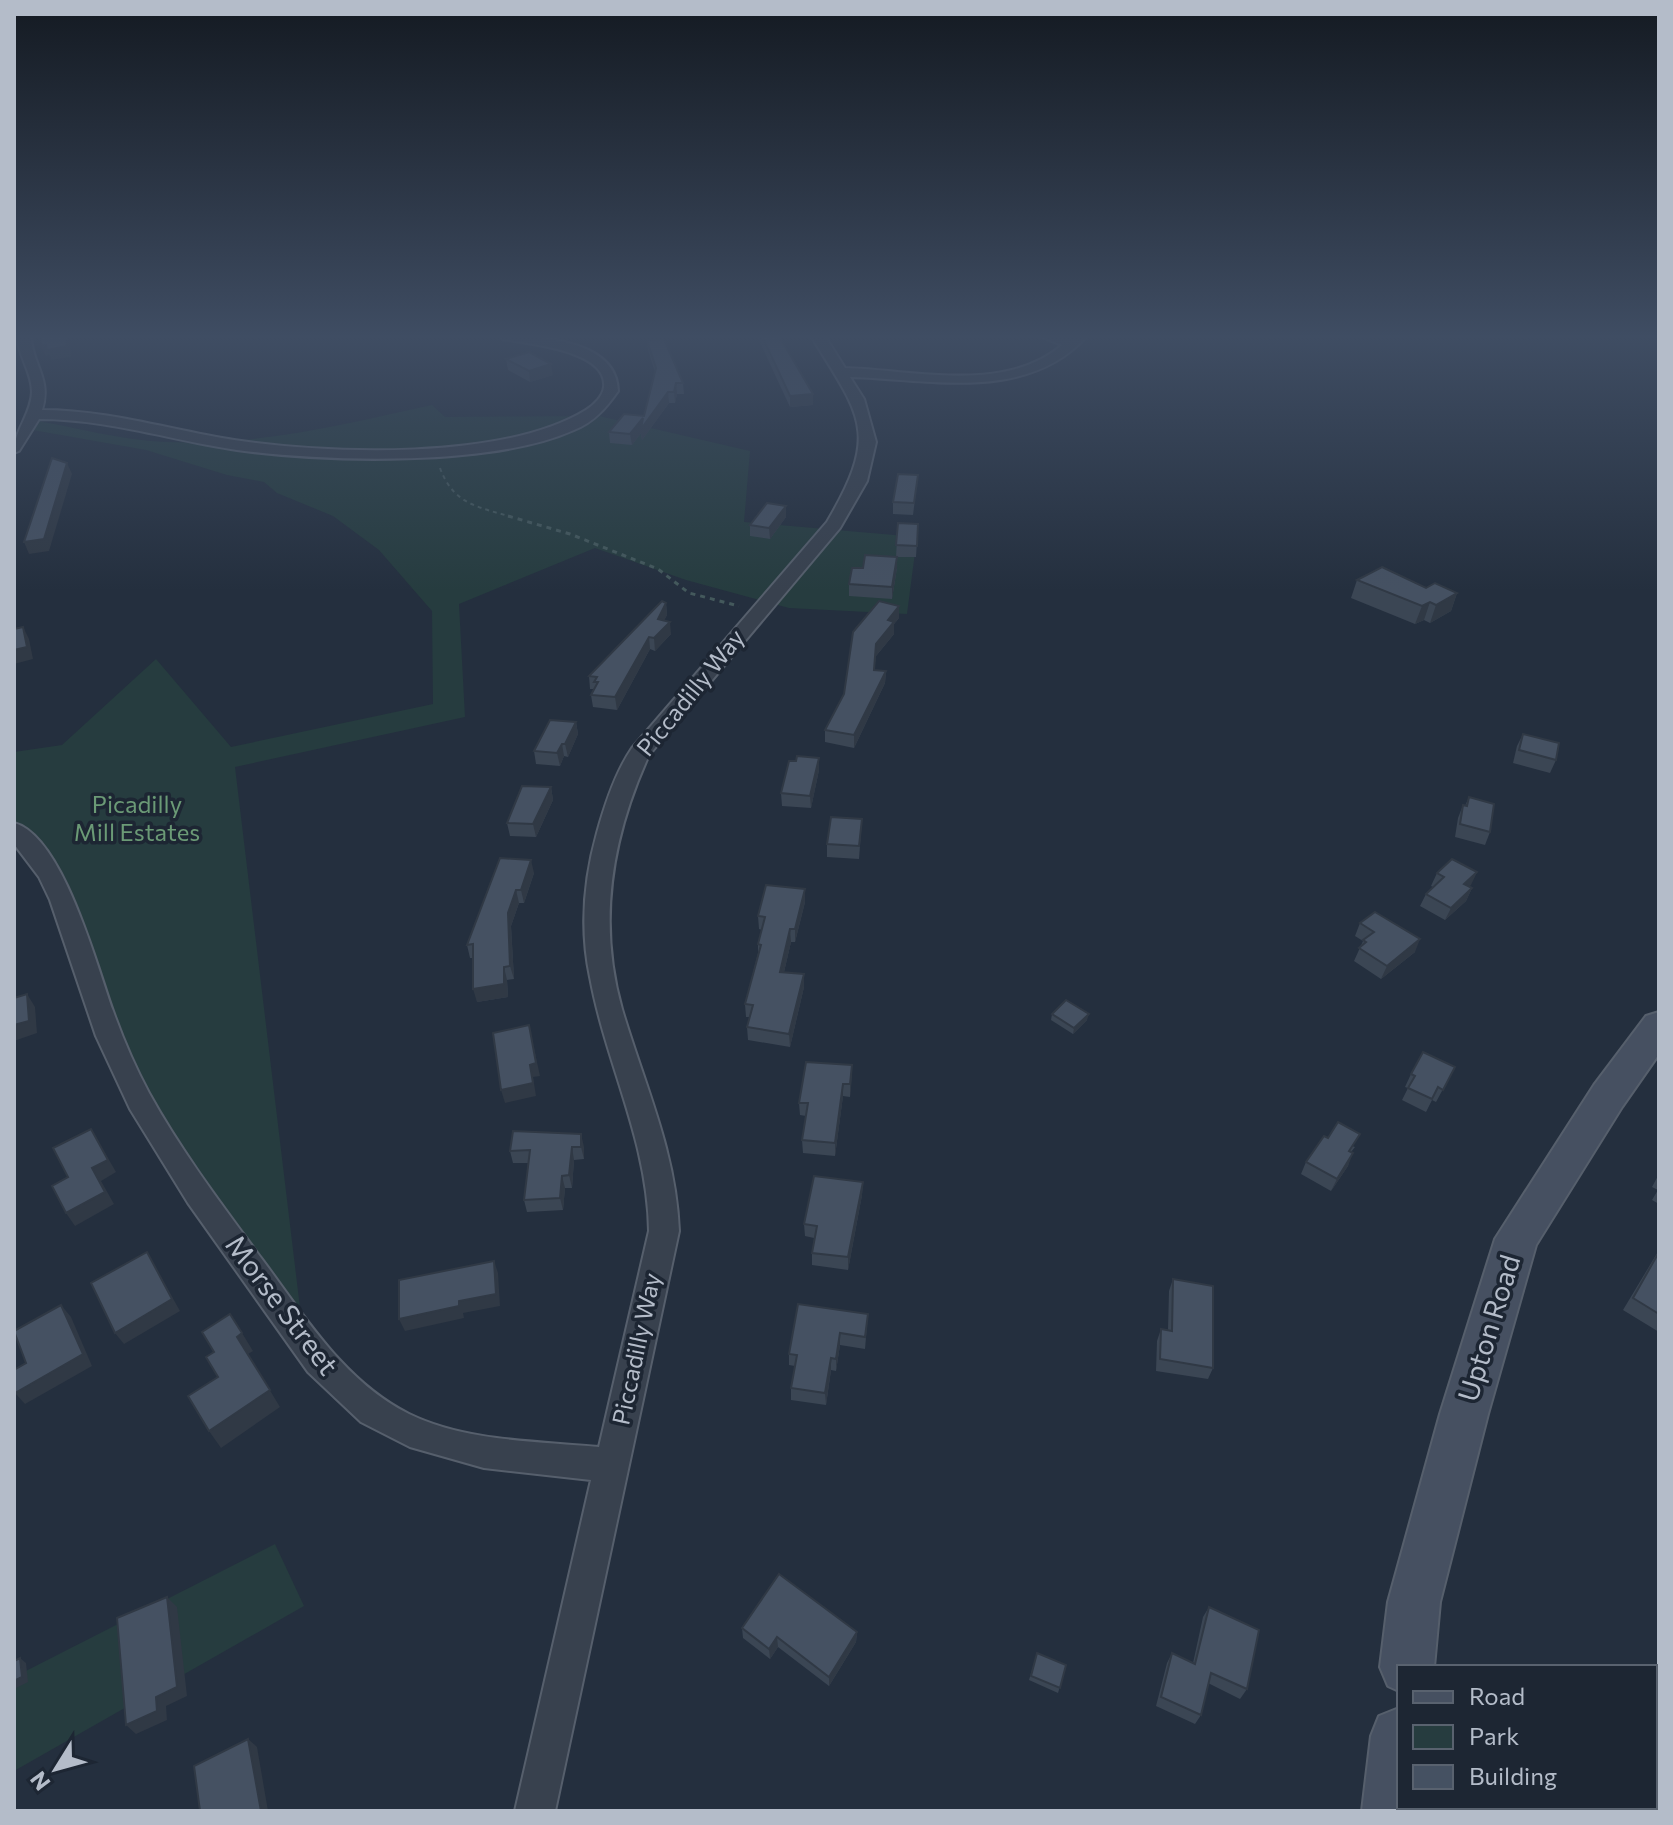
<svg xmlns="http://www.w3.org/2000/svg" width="1673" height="1825" viewBox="0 0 1673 1825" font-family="Commissioner,sans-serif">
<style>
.green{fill:#263c3f}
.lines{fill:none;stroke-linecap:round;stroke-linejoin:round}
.stream{stroke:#394c67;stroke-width:11}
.street-casing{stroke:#565f6c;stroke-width:4}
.secondary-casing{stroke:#565f6c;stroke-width:4}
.path-far1{stroke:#44595c;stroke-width:2;stroke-dasharray:4 4;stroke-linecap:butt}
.path{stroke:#44595c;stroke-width:3;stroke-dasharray:5 5;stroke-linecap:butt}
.street{fill:#38414e;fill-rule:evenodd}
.secondary{fill:#465061;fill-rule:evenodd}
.wall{fill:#3b4654}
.shaded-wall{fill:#303945}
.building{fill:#455162;stroke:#303945;stroke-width:2}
.labels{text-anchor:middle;stroke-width:7;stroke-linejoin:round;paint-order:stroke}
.street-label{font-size:24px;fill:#b4bcc9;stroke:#1d2633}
.park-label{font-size:24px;fill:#6b9a76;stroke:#1d2633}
.near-street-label{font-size:28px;fill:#b4bcc9;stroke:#1d2633}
</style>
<rect width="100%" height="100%" fill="#242f3e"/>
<g class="green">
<path d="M 432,405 L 445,417 L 599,416 L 750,451 L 744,522 L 917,537 L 907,614 L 789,608 L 686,580 L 595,548 L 459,604 L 465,717 L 235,767 L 304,1341 L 171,1153 L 78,940 L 14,831 L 14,752 L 62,745 L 156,659 L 231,747 L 433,704 L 432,611 L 379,550 L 333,516 L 277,493 L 264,482 L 227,475 L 146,450 L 27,429 L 31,420 C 75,427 120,440 165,442 C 260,446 340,425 432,405 Z"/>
<polygon points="275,1544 304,1606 14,1771 14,1677"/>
</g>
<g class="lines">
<g class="stream">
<polyline points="1655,1758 1659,1750"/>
<polyline points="1579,1807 1588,1811"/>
<polyline points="1456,1811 1457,1807"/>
<polyline points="1630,1811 1632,1807"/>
</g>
<defs>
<g id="street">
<path d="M 17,336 L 31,336 C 32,365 52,378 42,410 C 108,410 170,430 234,440 C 329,454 503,461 586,410 C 594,405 603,396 604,387 C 608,350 527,344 502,339 L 500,336 C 539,336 617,340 618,391 C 606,408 594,422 574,430 C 492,467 325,462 237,450 C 170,440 107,419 39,419 L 19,451 L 14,453 C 14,430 31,415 32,392 C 32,372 18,356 17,336 Z"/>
<path d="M 811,336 L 825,336 L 845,368 C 913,370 1005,394 1062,345 L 1039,336 L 1087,336 C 1027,403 929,379 850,377 L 864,399 L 876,442 L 867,481 L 840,528 L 649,755 C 612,836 597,921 622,1009 C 644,1084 676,1151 679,1231 L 555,1811 L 515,1811 L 591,1480 L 484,1468 L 410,1447 L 361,1422 L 308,1372 L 188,1203 L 130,1109 L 96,1036 L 50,900 L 39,877 L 14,844 L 14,823 C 63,836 97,967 113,1011 C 123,1039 135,1067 149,1093 C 181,1151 222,1205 261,1258 C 304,1315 343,1381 409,1414 C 466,1442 538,1441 599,1447 L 649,1231 C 648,1141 606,1064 590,977 C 580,930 584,879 597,833 C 605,804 615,773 632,748 L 827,522 C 880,432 861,417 811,336 Z"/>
</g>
<g id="secondary">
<polygon points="1659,1012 1659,1054 1622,1107 1536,1245 1488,1414 1440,1602 1434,1667 1399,1667 1399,1691 1388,1686 1380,1667 1388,1602 1440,1414 1495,1239 1594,1085 1646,1016"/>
<polygon points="1399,1708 1399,1807 1420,1807 1420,1811 1362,1811 1371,1736 1379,1716"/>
</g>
</defs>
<use href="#street" class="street-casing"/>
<use href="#secondary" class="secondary-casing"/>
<path class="path-far1" d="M 440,468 C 454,506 480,507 515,518"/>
<polyline class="path" points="508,516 570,534 658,569 689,593 739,606"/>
<use href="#street" class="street"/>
<use href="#secondary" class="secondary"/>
</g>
<g class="wall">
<polygon points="757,336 779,336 813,394 813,405 790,407"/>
<polygon points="647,340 683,383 684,394 677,394 675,403 669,403 642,440 641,433 632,445 610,443 609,432 644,416 655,372 648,350"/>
<polygon points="506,359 553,375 530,382 508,370"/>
<polygon points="918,475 913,515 893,514 893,502"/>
<polygon points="786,506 786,517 770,539 750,536 750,525"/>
<polygon points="898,523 918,524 916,557 897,557 897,568 892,599 849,596 849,584 863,568 896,557"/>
<polygon points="1357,580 1426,588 1457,593 1451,611 1430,623 1424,620 1415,624 1351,598"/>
<polygon points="666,603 667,615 664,620 671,634 655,651 650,649 617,710 593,707 591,695 594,689 590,689 589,676"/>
<polygon points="899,618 894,624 894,634 876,656 874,670 886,671 885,683 854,748 825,742 825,730 844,694 853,632"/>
<polygon points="576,722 578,734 568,757 564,756 560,766 536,764 534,751"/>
<polygon points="1523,734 1556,760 1550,773 1513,763 1517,746"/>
<polygon points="796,761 819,770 811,808 782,806 781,793"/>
<polygon points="551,787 553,800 536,837 510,836 507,823"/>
<polygon points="1469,797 1490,832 1485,845 1455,837 1458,818 1463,805 1465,806"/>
<polygon points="862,819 859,859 827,857 827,844"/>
<polygon points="500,858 534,873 524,903 519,903 511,926 514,979 507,980 508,997 477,1002 473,958 470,958 467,945"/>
<polygon points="1477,872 1469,887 1472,888 1466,901 1445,920 1420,906 1426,894 1433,887 1431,886 1437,873"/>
<polygon points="805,889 805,902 795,942 791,942 784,972 804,974 804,987 790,1047 748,1040 747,1027 750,1017 746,1017 745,1004 758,953 758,944 762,930 759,929 758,916"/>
<polygon points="1360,923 1415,952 1381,979 1354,961 1363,941 1355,936"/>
<polygon points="1052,1014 1087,1020 1073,1034 1051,1020"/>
<polygon points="852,1065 850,1097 843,1096 835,1156 803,1153 802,1140 806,1116 800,1115 799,1103"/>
<polygon points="1455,1067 1436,1102 1432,1100 1426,1112 1402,1100 1408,1088 1405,1087 1411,1074"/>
<polygon points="1328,1138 1355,1147 1351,1152 1348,1166 1331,1191 1301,1174 1306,1162"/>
<polygon points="584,1147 584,1159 574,1160 572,1188 565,1188 563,1210 527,1212 524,1200 528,1163 513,1163 510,1151"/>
<polygon points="1659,1174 1659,1204 1652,1200 1658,1190 1652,1187"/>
<polygon points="863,1182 862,1195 848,1270 812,1265 812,1253 814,1238 805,1236 804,1224"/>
<polygon points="1659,1250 1659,1332 1623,1310"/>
<polygon points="1173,1279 1213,1368 1208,1379 1156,1371 1157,1341 1161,1329 1168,1330 1169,1291"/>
<polygon points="868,1314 865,1349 840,1345 836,1371 831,1370 826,1405 791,1400 791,1388 795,1366 789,1365 789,1354"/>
<polygon points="1209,1607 1247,1689 1240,1699 1208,1683 1201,1715 1195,1724 1156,1706 1167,1663 1172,1653 1193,1663 1203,1617"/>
<polygon points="742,1628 857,1632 856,1642 829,1686 778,1647 770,1659 743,1638"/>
<polygon points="1037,1653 1066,1665 1058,1693 1029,1680"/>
</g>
<g class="shaded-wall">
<polygon points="66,336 69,336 71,357 51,360 50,355 46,356 41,346"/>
<polygon points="551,364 553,375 530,382 529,371"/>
<polygon points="676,383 677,394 675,403 674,392"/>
<polygon points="668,392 669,403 642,440 641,433 632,445 630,434 643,418"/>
<polygon points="813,394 813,405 790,407 790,396"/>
<polygon points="67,463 72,474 49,551 29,554 24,542"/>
<polygon points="786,506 786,517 770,539 769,528"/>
<polygon points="897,557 897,568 892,599 892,587"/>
<polygon points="1457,593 1451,611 1430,623 1436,605"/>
<polygon points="1430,602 1424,620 1415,624 1422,606"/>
<polygon points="666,603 667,615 659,631 658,619"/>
<polygon points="899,606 899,618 894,624 894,634 876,656 873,683 876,644 888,620"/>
<polygon points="670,622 671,634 655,651 654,638"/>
<polygon points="23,627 29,639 33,659 14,664 14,650"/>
<polygon points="649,637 650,649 617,710 615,697"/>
<polygon points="886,671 885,683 854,748 854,735"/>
<polygon points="576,722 578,734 568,757 565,744"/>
<polygon points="562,744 564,756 560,766 557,753"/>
<polygon points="819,758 819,770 811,808 810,796"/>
<polygon points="551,787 553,800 536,837 533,824"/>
<polygon points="531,860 534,873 524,903 521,890"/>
<polygon points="1477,872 1471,885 1458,897 1464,884"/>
<polygon points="1472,888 1466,901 1445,920 1451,908"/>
<polygon points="805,889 805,902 795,942 795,929"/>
<polygon points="516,890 519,903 511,926 514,979 510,966 508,913"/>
<polygon points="790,929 791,942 781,985 780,972"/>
<polygon points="1420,939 1415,952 1381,979 1387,966"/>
<polygon points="504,967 507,980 508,997 477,1002 473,989"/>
<polygon points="804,974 804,987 790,1047 789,1034"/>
<polygon points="27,994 35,1007 37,1033 14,1041 14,1025"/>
<polygon points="1089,1014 1087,1020 1073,1034 1074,1028"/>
<polygon points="529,1025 540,1076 533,1077 536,1096 505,1103 501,1090 530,1065"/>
<polygon points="852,1065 852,1078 850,1097 850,1084"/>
<polygon points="843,1084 843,1096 835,1156 835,1143"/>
<polygon points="91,1129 116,1172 101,1181 114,1204 75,1226 66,1213 92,1168"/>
<polygon points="581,1134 584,1147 584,1159 581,1147"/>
<polygon points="572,1147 574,1160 572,1188 569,1175"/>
<polygon points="1353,1153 1348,1166 1331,1191 1337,1179"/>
<polygon points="562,1176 565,1188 563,1210 560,1198"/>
<polygon points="863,1182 862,1195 848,1270 848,1257"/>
<polygon points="147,1252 180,1311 124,1344 115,1333"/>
<polygon points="494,1261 498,1273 500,1306 463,1313 464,1318 405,1331 399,1319 459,1301"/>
<polygon points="61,1305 71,1317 92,1366 25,1404 15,1393"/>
<polygon points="242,1333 253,1351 248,1354 280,1407 221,1448 209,1431 237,1337"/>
<polygon points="840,1333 840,1345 836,1371 836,1359"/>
<polygon points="831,1358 831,1370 826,1405 825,1393"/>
<polygon points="167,1597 177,1607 187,1696 166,1706 167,1720 136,1734 126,1725 156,1697"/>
<polygon points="857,1632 856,1642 829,1686 829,1677"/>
<polygon points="777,1637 778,1647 770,1659 769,1649"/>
<polygon points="20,1658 26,1663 28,1682 14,1689 14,1681"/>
<polygon points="248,1739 257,1747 268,1811 261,1811"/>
</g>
<g class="building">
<polygon points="41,336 66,336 67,346 47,350 46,345 41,346"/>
<polygon points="762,336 779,336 813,394 790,396"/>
<polygon points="664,339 683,383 676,383 674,392 668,392 641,429 643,418 630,434 609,432 624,414 644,416 656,368 647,340"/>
<polygon points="529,352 551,364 529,371 506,359"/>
<polygon points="52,458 67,463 44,539 24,542"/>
<polygon points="898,474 918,475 914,503 893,502"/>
<polygon points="767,503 786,506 769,528 750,525"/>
<polygon points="898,523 918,524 917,546 896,545"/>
<polygon points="865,555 897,557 892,587 849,584 852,568 863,568"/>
<polygon points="1382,567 1426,588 1435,583 1457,593 1436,605 1430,602 1422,606 1357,580"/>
<polygon points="662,601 666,603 658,619 670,622 654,638 649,637 615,697 591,695 598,682 594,682 597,677 589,676"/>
<polygon points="879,601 899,606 888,620 894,622 876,644 874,670 886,671 854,735 825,730 844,694 853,632"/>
<polygon points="23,627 27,647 14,650 14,629"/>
<polygon points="550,720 576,722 565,744 562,744 557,753 534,751"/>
<polygon points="1523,734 1559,743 1556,760 1519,750"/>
<polygon points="797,756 819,758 810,796 781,793 789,761 796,761"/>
<polygon points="522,786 551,787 533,824 507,823"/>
<polygon points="1469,797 1494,804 1490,832 1460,824 1463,805 1467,806"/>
<polygon points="831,817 862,819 859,846 827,844"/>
<polygon points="500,858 531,860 521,890 516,890 508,913 510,966 504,967 504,984 473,989 473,944 467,945"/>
<polygon points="1452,859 1477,872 1464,884 1472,888 1451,908 1426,894 1444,877 1437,873"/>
<polygon points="766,885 805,889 795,929 790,929 780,972 804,974 789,1034 747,1027 753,1005 745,1004 761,945 758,944 765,917 758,916"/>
<polygon points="1375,912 1420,939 1387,966 1359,948 1366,942 1363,940 1374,932 1360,923"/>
<polygon points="27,994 29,1021 14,1025 14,998"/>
<polygon points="1066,1000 1089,1014 1074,1028 1052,1014"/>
<polygon points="529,1025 536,1063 530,1065 533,1083 501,1090 493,1033"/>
<polygon points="1423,1052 1455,1067 1443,1090 1438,1087 1432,1099 1408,1088 1415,1076 1411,1074"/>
<polygon points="806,1062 852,1065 850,1084 843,1084 835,1143 802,1140 808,1103 799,1103"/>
<polygon points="1338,1122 1360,1134 1349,1151 1353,1153 1337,1179 1306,1162 1324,1136 1328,1138"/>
<polygon points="91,1129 108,1160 92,1168 105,1192 66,1213 52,1186 68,1177 53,1148"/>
<polygon points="513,1131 581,1134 581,1147 572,1147 569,1175 562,1176 560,1198 524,1200 530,1150 510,1151"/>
<polygon points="814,1176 863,1182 848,1257 812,1253 817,1226 804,1224"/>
<polygon points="147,1252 172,1299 115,1333 91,1283"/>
<polygon points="1659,1252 1659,1314 1633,1298"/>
<polygon points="494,1261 496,1294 459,1301 459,1306 399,1319 399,1280"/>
<polygon points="1173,1279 1213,1286 1213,1368 1160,1359 1161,1329 1172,1331"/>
<polygon points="798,1304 868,1314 865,1337 840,1333 836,1359 831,1358 825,1393 791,1388 797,1355 789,1354"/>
<polygon points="61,1305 83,1354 15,1393 14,1370 26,1363 14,1331"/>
<polygon points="230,1314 242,1333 237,1337 270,1390 209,1431 188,1396 218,1377 206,1357 214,1352 202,1332"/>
<polygon points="779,1574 857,1632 829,1677 777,1637 769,1649 742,1628"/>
<polygon points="167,1597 177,1687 156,1697 157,1711 126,1725 117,1618"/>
<polygon points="1209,1607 1259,1630 1247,1689 1211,1673 1201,1715 1161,1697 1172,1653 1195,1664"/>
<polygon points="1037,1653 1066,1665 1060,1688 1031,1676"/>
<polygon points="20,1658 22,1677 14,1681 14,1661"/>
<polygon points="248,1739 261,1811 200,1811 194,1766"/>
</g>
<linearGradient id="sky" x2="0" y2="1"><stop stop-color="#141a22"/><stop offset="0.57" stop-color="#3f4d63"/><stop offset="1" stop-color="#3f4d63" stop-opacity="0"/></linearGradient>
<rect width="1673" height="591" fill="url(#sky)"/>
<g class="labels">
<g class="street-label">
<text transform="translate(691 693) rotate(-51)" y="8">Piccadilly Way</text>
<text transform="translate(637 1349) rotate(-78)" y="8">Piccadilly Way</text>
</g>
<g class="park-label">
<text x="137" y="813">Picadilly<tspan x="137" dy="28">Mill Estates</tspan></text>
</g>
<g class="near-street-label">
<text transform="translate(282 1305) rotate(53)" y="10">Morse Street</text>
<text transform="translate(1489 1328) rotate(-73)" y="10">Upton Road</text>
</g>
</g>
<rect width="1673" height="1825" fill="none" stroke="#b4bcc9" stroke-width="32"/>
<rect x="1397" y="1665" width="260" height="144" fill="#1d2633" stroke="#59626f" stroke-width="2"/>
<rect x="1413" y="1691" width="40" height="12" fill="#465061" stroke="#59626f" stroke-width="2"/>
<text x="1469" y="1705" font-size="24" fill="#b4bcc9">Road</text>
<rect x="1413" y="1725" width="40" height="24" fill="#263c3f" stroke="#59626f" stroke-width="2"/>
<text x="1469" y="1745" font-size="24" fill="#b4bcc9">Park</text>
<rect x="1413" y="1765" width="40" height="24" fill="#455162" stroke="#59626f" stroke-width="2"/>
<text x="1469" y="1785" font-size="24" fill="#b4bcc9">Building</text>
<g transform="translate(56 1769) rotate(233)" stroke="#1d2633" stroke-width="6" paint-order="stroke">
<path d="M0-6L14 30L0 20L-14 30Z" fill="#b4bcc9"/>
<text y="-12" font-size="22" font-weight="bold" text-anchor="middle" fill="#b4bcc9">N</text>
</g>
</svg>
